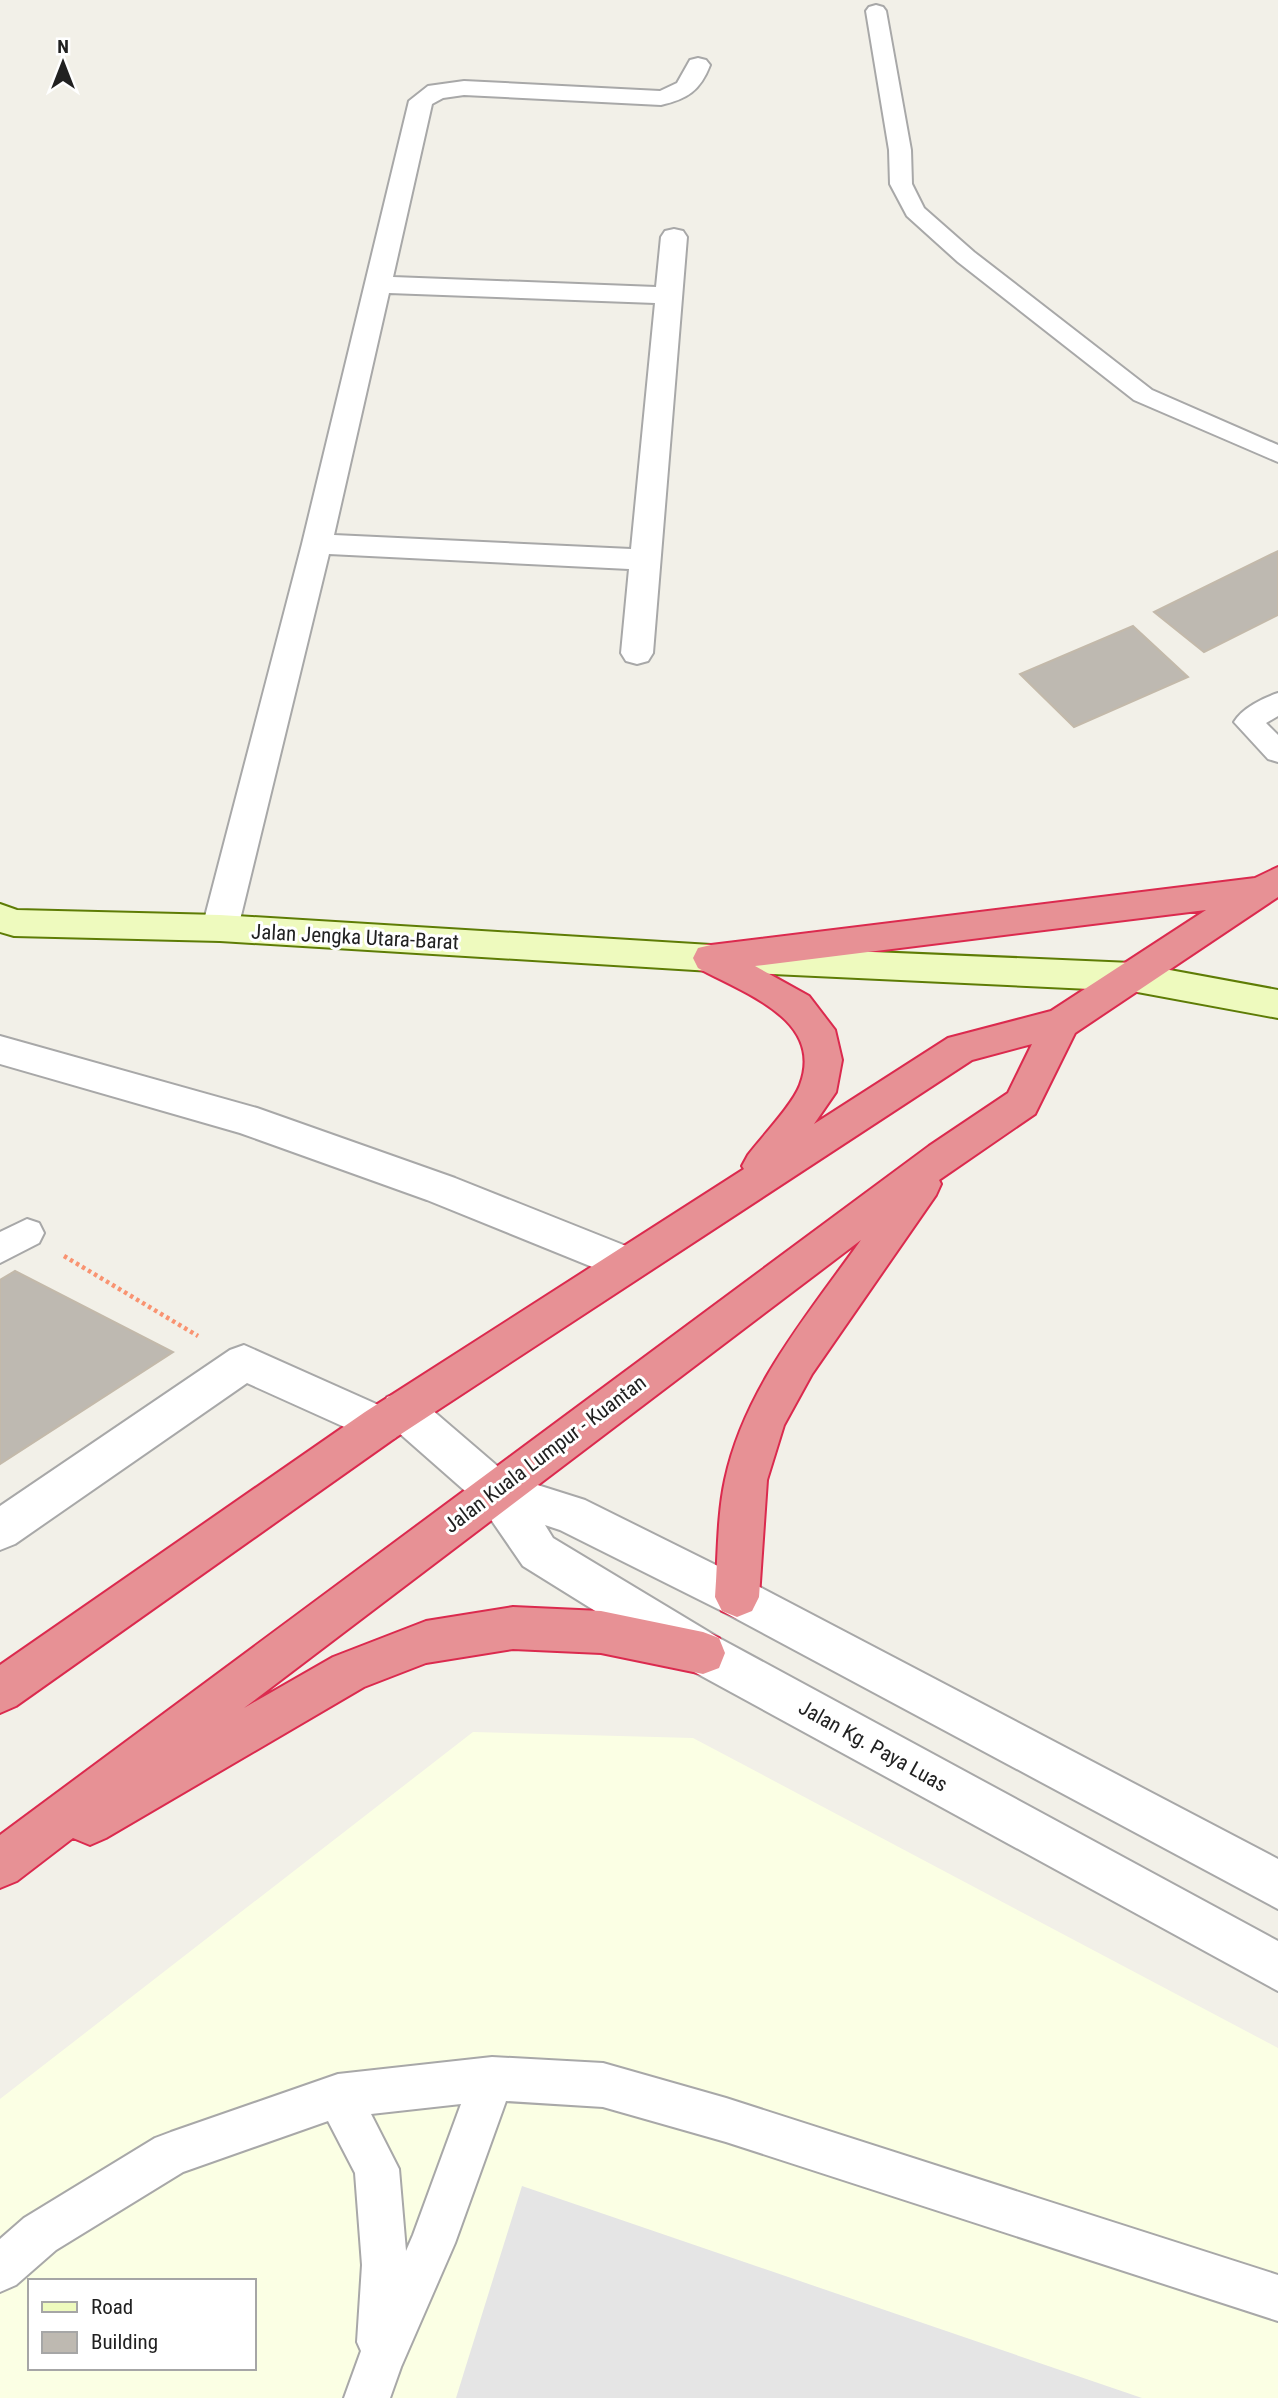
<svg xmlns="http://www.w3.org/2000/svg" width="1278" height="2398" viewBox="0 0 1278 2398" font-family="'Roboto Condensed',sans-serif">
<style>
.education{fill:#fbffe4;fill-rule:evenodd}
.parking{fill:#e5e5e5}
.building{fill:#beb9b1;stroke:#c3b9aa;stroke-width:2}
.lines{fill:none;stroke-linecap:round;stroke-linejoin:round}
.lane-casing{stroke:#a8a8a8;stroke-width:4}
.street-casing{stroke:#a8a8a8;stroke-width:4}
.secondary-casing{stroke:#5e7c05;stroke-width:4}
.highway-casing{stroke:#db2a4e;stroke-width:4}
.path{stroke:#f99371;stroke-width:4.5;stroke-dasharray:3.5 3.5;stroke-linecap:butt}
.lane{fill:#fff;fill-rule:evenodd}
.street{fill:#fff;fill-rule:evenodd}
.secondary{fill:#eefabe;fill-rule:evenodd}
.highway{fill:#e79195;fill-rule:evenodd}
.labels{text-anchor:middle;stroke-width:6;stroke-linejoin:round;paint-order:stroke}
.street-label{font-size:21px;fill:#212121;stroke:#fff}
</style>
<rect width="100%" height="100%" fill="#f2f0e8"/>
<path class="education" d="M 473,1732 L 693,1738 L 1278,2048 L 1278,2398 L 0,2398 L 0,2099 ZM 30,2281 L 254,2281 L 254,2368 L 30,2368 Z"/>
<polygon class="parking" points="522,2186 1142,2398 456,2398"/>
<g class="building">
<polygon points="1278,551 1278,615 1204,652 1154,612"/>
<polygon points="1133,626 1188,677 1074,727 1020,674"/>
<polygon points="15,1271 173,1352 0,1464 0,1280"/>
</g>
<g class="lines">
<defs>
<g id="lane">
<polygon points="876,5 883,7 886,11 911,150 912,184 924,208 974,252 1152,390 1278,445 1278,462 1134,400 958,262 907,216 890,184 889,150 866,11 869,7"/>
<path d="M 1278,693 L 1278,716 L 1266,723 L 1278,735 L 1278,762 L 1268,759 L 1234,722 C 1242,708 1263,698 1278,693 Z"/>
<polygon points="27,1219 39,1223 44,1233 39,1243 0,1263 0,1232"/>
<path d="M 492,2057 L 603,2063 L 726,2098 L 1278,2275 L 1278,2321 L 726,2142 L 603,2107 L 506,2101 L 455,2243 L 401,2367 L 390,2398 L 344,2398 L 361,2351 L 357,2342 L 362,2265 L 355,2173 L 328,2121 L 183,2172 L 56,2250 L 16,2285 L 0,2292 L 0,2239 L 24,2218 L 155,2138 L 171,2132 L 338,2074 ZM 461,2104 L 413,2235 L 406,2251 L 399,2169 L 371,2114 Z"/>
</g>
<g id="street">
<path d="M 698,58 L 706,60 L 710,65 C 700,91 687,99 661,105 L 464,95 L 443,98 L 432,104 L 393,277 L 656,287 L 661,237 L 665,231 L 674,229 L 683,231 L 687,237 L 653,653 L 648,661 L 637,664 L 626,661 L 621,653 L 629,569 L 329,554 L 238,928 L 232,937 L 220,941 L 208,937 L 202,928 L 302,544 L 409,101 L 428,86 L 464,81 L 660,91 L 677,83 L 690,60 ZM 389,293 L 655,303 L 631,549 L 334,535 Z"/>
<polygon points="0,1036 257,1108 455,1178 641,1252 647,1264 641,1276 627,1281 427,1200 240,1133 0,1064"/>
<polygon points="244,1345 383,1407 387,1397 402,1392 417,1397 509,1476 585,1500 752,1583 1278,1859 1278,1909 722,1611 560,1530 545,1525 553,1538 719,1638 1278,1941 1278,1991 687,1668 523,1566 481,1505 398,1432 395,1438 380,1443 247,1383 15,1544 0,1550 0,1506 230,1350"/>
</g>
<polygon id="secondary" points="0,904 17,910 220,915 711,945 1132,963 1278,990 1278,1018 1132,991 711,971 220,941 14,936 0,932"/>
<path id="highway" d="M 1278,867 L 1278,897 L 1075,1033 L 1035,1114 L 939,1180 L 941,1184 L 936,1195 L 812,1374 L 784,1425 L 767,1480 L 759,1597 L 752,1611 L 737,1617 L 722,1611 L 715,1597 C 718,1559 717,1517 725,1480 C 744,1389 809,1313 861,1240 L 244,1708 L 333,1657 L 426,1621 L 513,1607 L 601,1611 L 703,1632 L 719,1638 L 725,1653 L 719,1668 L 703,1674 L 601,1653 L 513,1649 L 426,1663 L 364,1687 L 106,1838 L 90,1845 L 73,1838 L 17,1881 L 0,1888 L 0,1835 L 929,1146 L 1008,1093 L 1032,1044 L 972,1060 L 395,1438 L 16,1706 L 0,1713 L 0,1665 L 365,1412 L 744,1169 L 742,1166 L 748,1155 C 761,1138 793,1104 800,1085 C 825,1019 743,993 698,968 L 693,958 L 698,948 L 711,945 L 1255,878 ZM 1206,910 L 1051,1011 L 948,1038 L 814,1124 L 836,1092 L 842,1060 L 835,1030 L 809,996 L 755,966 Z"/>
</defs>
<use href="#lane" class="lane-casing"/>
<use href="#street" class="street-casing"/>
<use href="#secondary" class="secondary-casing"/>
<use href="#highway" class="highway-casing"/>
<polyline class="path" points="64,1256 198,1336"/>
<use href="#lane" class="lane"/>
<use href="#street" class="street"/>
<use href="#secondary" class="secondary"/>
<use href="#highway" class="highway"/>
</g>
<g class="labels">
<g class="street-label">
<text transform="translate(355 937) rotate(3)" y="7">Jalan Jengka Utara-Barat</text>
<text transform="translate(545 1454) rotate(-37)" y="7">Jalan Kuala Lumpur - Kuantan</text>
<text transform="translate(873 1746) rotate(29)" y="7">Jalan Kg. Paya Luas</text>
</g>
</g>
<rect x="28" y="2279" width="228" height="91" fill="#ffffff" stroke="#a6a6a6" stroke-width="2"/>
<rect x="42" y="2302" width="35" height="10" fill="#eefabe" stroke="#a6a6a6" stroke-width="2"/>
<text x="91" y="2314" font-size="21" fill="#212121">Road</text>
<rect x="42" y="2332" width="35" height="21" fill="#beb9b1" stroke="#a6a6a6" stroke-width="2"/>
<text x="91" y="2349" font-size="21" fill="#212121">Building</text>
<g transform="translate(63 63)" stroke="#ffffff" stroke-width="5" paint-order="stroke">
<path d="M0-5L12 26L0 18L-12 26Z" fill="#212121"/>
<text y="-10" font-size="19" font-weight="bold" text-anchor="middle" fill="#212121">N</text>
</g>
</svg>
